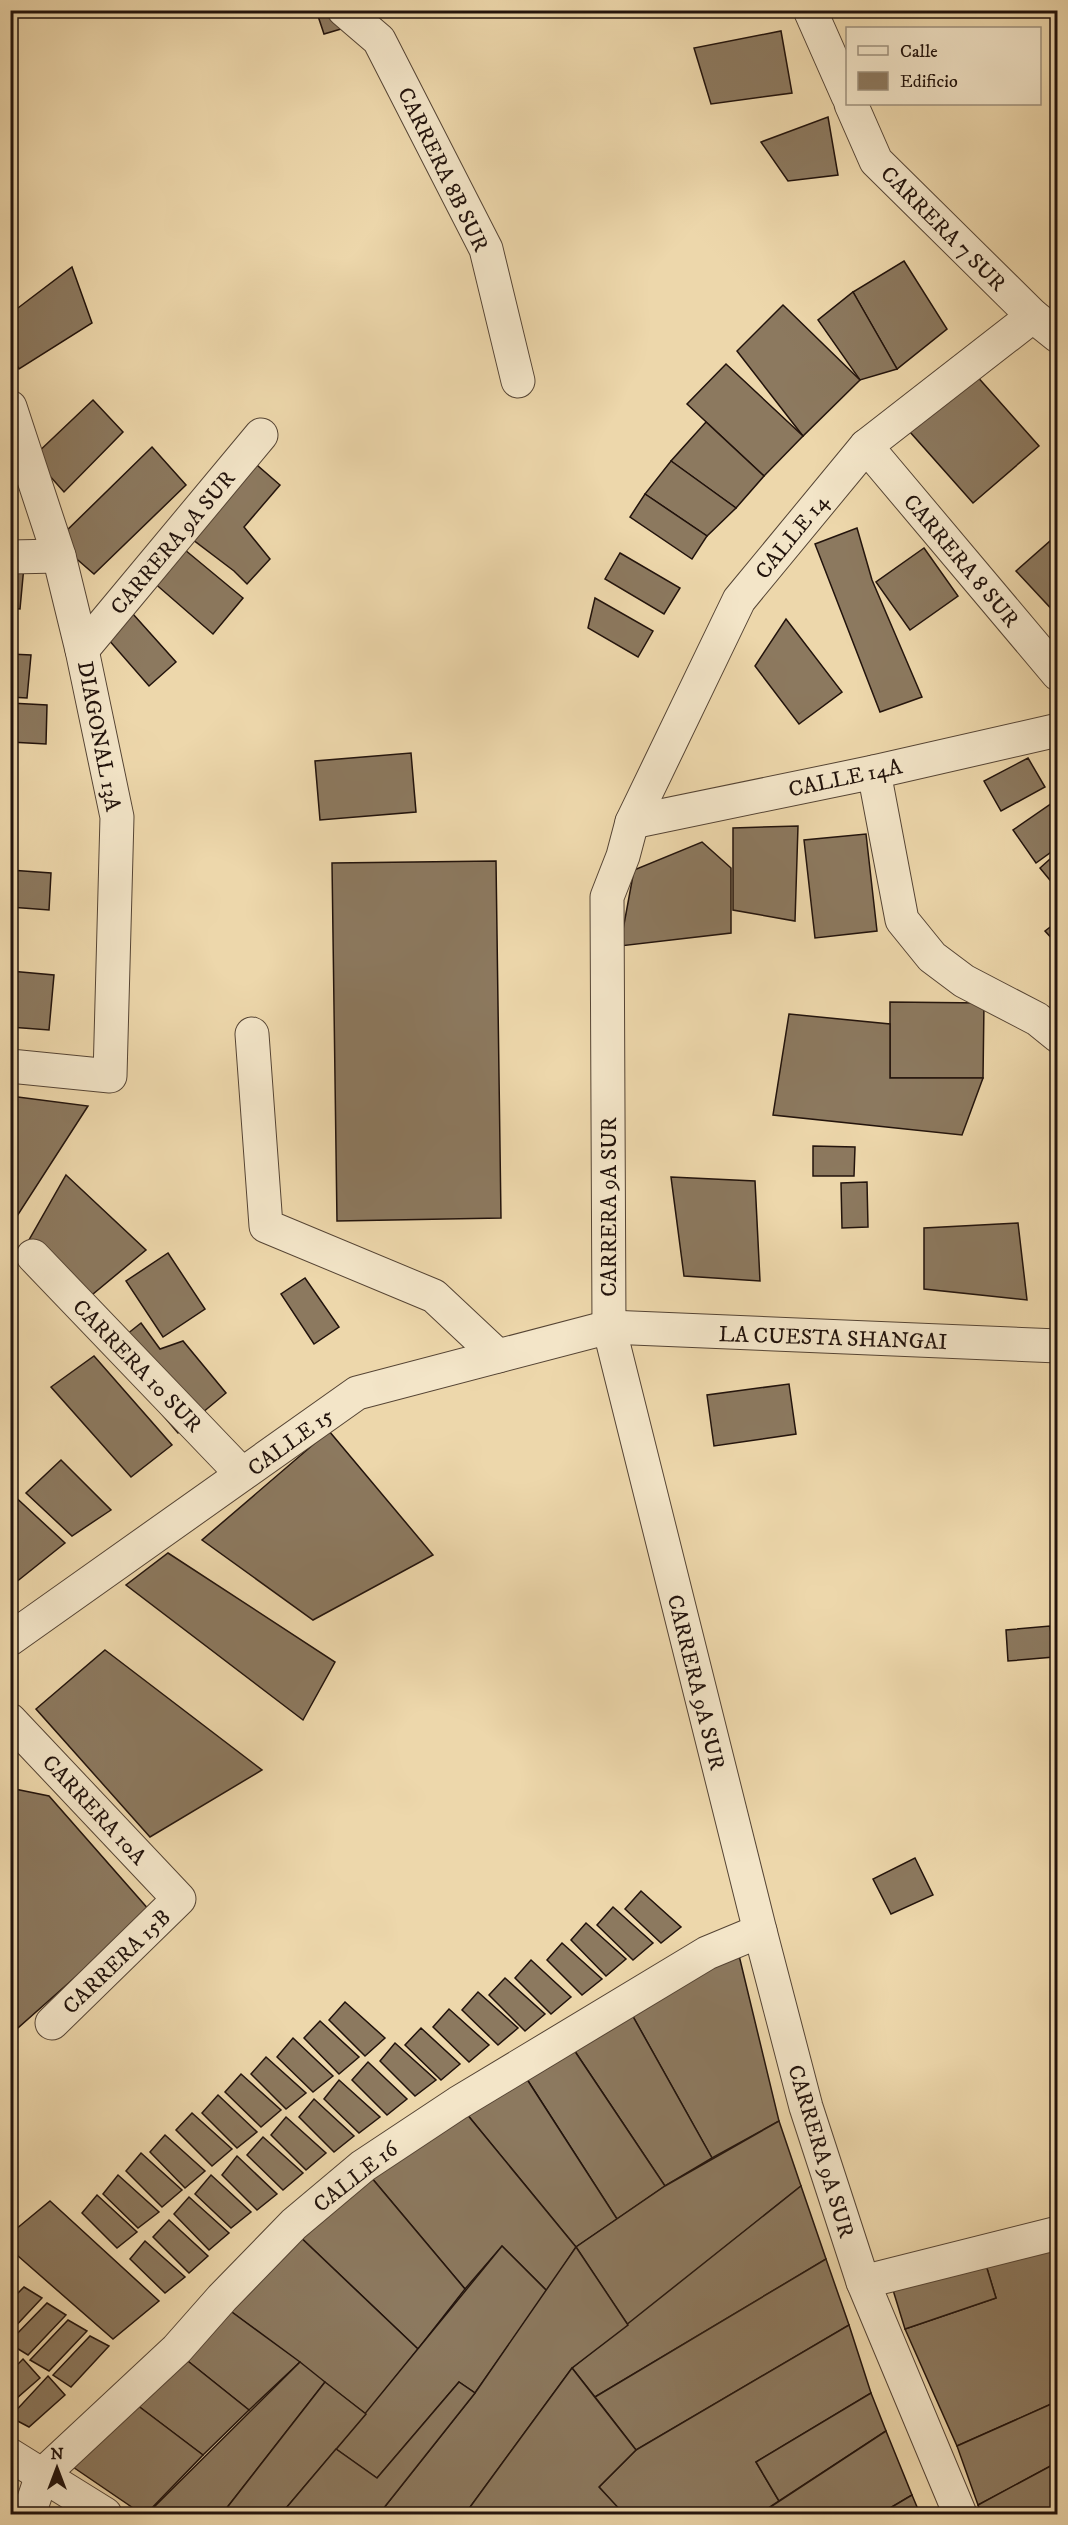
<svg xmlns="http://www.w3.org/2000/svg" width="1068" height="2525" viewBox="0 0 1068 2525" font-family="'IM FELL DW Pica',serif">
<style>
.building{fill:#8c795f;stroke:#22130c;stroke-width:1.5}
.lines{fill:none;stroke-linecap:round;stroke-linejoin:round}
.minor-casing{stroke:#554434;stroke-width:35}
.minor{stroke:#f3e5c8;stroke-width:33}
.labels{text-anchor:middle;stroke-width:5;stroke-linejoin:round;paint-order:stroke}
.street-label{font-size:22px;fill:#22130c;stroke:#f3e5c8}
</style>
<rect width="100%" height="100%" fill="#edd7ab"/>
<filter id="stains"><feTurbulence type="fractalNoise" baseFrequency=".00333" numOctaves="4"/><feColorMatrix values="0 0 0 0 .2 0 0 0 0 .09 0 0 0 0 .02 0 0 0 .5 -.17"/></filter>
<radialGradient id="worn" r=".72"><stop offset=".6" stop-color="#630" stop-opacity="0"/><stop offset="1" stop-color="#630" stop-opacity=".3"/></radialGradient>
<g class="building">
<polygon points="316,10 394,10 395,13 324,34"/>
<polygon points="781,31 792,93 711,104 694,48"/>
<polygon points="828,117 838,175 788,181 761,142"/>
<polygon points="904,261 947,329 897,369 853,292"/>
<polygon points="72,267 92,323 19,369 10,350 10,314"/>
<polygon points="853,292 897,369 860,380 818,320"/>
<polygon points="783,305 860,380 803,436 737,351"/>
<polygon points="726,364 803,436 764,476 687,404"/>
<polygon points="975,374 1039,446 973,503 910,432"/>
<polygon points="93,400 123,432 64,492 33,457"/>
<polygon points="706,422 764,476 736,508 671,461"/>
<polygon points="152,447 186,485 94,574 56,541"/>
<polygon points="250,459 280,485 244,527 270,559 247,584 234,571 188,536"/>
<polygon points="671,461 736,508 707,536 645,494"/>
<polygon points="645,494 707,536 692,559 630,517"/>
<polygon points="857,528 872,580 922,697 880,712 815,544"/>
<polygon points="1058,534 1058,616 1016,571"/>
<polygon points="179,545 243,598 213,634 152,581"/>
<polygon points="924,548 958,596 910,630 876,582"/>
<polygon points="620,553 680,588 664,614 605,579"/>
<polygon points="10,566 24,566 20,609 10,608"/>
<polygon points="595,598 653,631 638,657 588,628"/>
<polygon points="124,604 176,662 149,686 101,631"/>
<polygon points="786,619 842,692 799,724 755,666"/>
<polygon points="10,654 31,655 27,698 10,697"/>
<polygon points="10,703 47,705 46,744 10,742"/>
<polygon points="411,753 416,812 320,820 315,761"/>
<polygon points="1028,758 1045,787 1001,811 984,781"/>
<polygon points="1058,799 1058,847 1036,863 1013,830"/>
<polygon points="798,826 795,921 733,910 733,828"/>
<polygon points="866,834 877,931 815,938 804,840"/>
<polygon points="702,842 731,868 731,933 620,946 634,870"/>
<polygon points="1058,852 1058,890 1040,868"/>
<polygon points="496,861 501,1218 337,1221 332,863"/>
<polygon points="10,870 51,873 49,910 10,907"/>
<polygon points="1058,921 1058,945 1045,931"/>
<polygon points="10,971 54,975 49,1030 10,1027"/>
<polygon points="890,1002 984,1003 983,1078 890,1078"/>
<polygon points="789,1014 890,1024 890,1078 983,1078 962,1135 773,1115"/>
<polygon points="10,1096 88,1106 10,1227"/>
<polygon points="813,1146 855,1147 854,1176 813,1176"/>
<polygon points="66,1175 146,1250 87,1299 29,1240"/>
<polygon points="671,1177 755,1181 760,1281 684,1276"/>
<polygon points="867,1182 868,1227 842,1228 841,1183"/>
<polygon points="1018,1223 1027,1300 924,1289 924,1228"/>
<polygon points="168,1253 205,1309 163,1337 126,1281"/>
<polygon points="305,1278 339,1327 314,1344 281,1294"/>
<polygon points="141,1323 160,1349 183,1341 226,1393 178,1433 107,1350"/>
<polygon points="94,1356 172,1445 131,1477 51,1387"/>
<polygon points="789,1384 796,1434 714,1446 707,1395"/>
<polygon points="329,1431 433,1555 313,1620 202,1540"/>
<polygon points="61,1460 111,1510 72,1536 26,1493"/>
<polygon points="10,1492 65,1543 10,1587"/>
<polygon points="168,1553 335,1662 303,1720 126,1585"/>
<polygon points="1050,1626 1054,1657 1008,1661 1006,1630"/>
<polygon points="105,1650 262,1770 150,1837 36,1709"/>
<polygon points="10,1788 49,1796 150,1911 10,2035"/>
<polygon points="915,1858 933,1895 891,1914 873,1879"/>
<polygon points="641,1891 681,1927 661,1943 625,1909"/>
<polygon points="613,1907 653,1943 633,1960 597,1925"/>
<polygon points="586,1923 626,1959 606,1976 571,1940"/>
<polygon points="562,1943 602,1979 582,1995 547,1960"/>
<polygon points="736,1943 779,2121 712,2158 626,2004"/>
<polygon points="531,1960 571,1997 551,2014 515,1978"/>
<polygon points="505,1978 545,2014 525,2031 489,1995"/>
<polygon points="478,1992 518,2028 498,2045 462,2010"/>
<polygon points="345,2002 385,2038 365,2056 329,2020"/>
<polygon points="626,2004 712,2158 665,2186 568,2041"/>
<polygon points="449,2009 489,2045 469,2062 433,2027"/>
<polygon points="320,2021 359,2057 339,2074 304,2038"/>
<polygon points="421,2028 460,2064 441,2080 405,2045"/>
<polygon points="293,2038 333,2076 313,2092 277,2057"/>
<polygon points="568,2041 665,2186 617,2219 521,2070"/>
<polygon points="395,2043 436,2080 415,2096 380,2061"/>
<polygon points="266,2057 306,2093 286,2109 251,2074"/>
<polygon points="368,2062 407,2099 387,2115 352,2080"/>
<polygon points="521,2070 617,2219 576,2247 461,2107"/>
<polygon points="241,2074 281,2110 261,2127 225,2092"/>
<polygon points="339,2080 380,2117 359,2133 324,2099"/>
<polygon points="218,2095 257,2132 237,2148 202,2113"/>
<polygon points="314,2099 354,2136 334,2152 299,2117"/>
<polygon points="461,2107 576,2247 547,2291 502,2246 465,2289 365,2170"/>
<polygon points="192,2113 232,2149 212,2166 176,2130"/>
<polygon points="286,2117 326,2153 306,2170 271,2135"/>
<polygon points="779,2121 801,2186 628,2325 576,2247 665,2186"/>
<polygon points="165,2135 205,2171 185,2188 150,2152"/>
<polygon points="263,2137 303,2173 283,2190 247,2155"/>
<polygon points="141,2153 182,2190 162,2207 126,2171"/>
<polygon points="237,2156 277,2194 257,2210 222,2175"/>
<polygon points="365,2170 465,2289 418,2349 295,2232"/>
<polygon points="118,2175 159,2212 138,2228 103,2194"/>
<polygon points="211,2175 251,2212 231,2228 195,2194"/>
<polygon points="801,2186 826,2259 595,2397 572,2368"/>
<polygon points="97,2195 137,2232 117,2248 82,2213"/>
<polygon points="189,2197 229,2233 209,2250 174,2214"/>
<polygon points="50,2201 159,2301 113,2339 10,2249 10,2234"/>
<polygon points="169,2220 208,2256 189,2273 153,2237"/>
<polygon points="295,2232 418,2349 366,2414 225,2307"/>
<polygon points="1052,2240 1058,2254 1058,2401 957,2446 905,2329 996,2298 982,2252"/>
<polygon points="145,2241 185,2277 165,2293 130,2259"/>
<polygon points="502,2246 547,2291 475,2393 459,2382 377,2478 336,2449"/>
<polygon points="576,2247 628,2325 572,2368 465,2514 379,2514 475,2393"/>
<polygon points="982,2252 996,2298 905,2329 889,2277"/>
<polygon points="826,2259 849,2325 636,2450 595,2397"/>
<polygon points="24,2287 42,2298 10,2332 10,2301"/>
<polygon points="47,2303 66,2315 28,2355 10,2344 10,2341"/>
<polygon points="225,2307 300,2362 249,2410 179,2354"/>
<polygon points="68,2320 87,2331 49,2371 30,2360"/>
<polygon points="849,2325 871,2393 756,2462 779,2501 759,2514 623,2514 599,2487 636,2450"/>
<polygon points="90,2336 109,2346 71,2387 53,2375"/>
<polygon points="179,2354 249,2410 203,2455 133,2402"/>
<polygon points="23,2359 40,2378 10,2404 10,2372"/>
<polygon points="300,2362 325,2382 222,2514 147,2514"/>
<polygon points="572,2368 636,2450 599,2487 624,2514 465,2514"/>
<polygon points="48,2376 65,2395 29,2427 10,2417"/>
<polygon points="325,2382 366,2414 281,2514 222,2514"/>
<polygon points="459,2382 475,2393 379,2514 281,2514 336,2449 377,2478"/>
<polygon points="871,2393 886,2431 779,2501 756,2462"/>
<polygon points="1058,2401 1058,2462 978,2505 957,2446"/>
<polygon points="133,2402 203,2455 146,2514 142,2514 70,2465"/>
<polygon points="886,2431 912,2495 880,2514 760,2514"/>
<polygon points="1058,2462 1058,2514 982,2514 978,2505"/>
<polygon points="912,2495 920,2514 880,2514"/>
</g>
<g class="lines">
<defs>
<g id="minor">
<polyline points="344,10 379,40 486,249 518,381"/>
<polyline points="810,10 848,96"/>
<polyline points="851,104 876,161 1033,316 1058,336"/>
<polyline points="10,407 59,556 82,650 117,817 110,1076 10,1066"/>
<polyline points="866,446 1058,674"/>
<polyline points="10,557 59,556"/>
<polyline points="82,650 261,435"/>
<polyline points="874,772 902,920 932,957 964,981 1037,1019 1058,1036"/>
<polyline points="632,822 874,772 1058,730"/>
<polyline points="252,1034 266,1226 434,1296 498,1356"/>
<polyline points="33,1256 242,1474"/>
<polyline points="10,1639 357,1393 609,1327 1058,1346"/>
<polyline points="10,1720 179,1899 52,2023"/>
<polyline points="863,2282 1058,2233"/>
<polyline points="10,2455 105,2514"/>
<polyline points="29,2514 42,2475 177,2349 222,2298 294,2224 363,2166 458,2103 707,1953 760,1931"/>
<polyline points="960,2514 863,2282 806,2107 760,1931 609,1327 607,897 623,856 632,822 739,600 866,446 1033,316"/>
</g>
</defs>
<use href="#minor" class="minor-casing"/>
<use href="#minor" class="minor"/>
</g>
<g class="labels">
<g class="street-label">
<text transform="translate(444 169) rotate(64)" y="8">CARRERA 8B SUR</text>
<text transform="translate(944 228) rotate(45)" y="8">CARRERA 7 SUR</text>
<text transform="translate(791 536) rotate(-51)" y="8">CALLE 14</text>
<text transform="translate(172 542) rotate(-50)" y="8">CARRERA 9A SUR</text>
<text transform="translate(962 560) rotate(50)" y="8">CARRERA 8 SUR</text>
<text transform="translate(100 736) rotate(79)" y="8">DIAGONAL 13A</text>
<text transform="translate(845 777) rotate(-12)" y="8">CALLE 14A</text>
<text transform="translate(608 1207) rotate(-90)" y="8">CARRERA 9A SUR</text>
<text transform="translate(833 1337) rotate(2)" y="8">LA CUESTA SHANGAI</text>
<text transform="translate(138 1365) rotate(46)" y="8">CARRERA 10 SUR</text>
<text transform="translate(290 1441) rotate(-36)" y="8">CALLE 15</text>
<text transform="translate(697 1682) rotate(76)" y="8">CARRERA 9A SUR</text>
<text transform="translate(95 1809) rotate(47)" y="8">CARRERA 10A</text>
<text transform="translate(116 1961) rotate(-44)" y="8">CARRERA 15B</text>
<text transform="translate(822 2151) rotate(73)" y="8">CARRERA 9A SUR</text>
<text transform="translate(355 2176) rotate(-38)" y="8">CALLE 16</text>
</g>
</g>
<rect width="1068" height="2525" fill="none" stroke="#edd7ab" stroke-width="36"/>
<rect x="12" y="12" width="1044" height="2501" fill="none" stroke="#22130c" stroke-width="3"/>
<rect x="18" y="18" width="1032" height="2489" fill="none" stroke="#22130c" stroke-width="1.5"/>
<rect x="846" y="27" width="195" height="78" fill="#f3e5c8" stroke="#9f917d" stroke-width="1.5"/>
<rect x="858" y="46" width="30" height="9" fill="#f3e5c8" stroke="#9f917d" stroke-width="1.5"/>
<text x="900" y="57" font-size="18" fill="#22130c">Calle</text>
<rect x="858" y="72" width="30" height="18" fill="#8c795f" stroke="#9f917d" stroke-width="1.5"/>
<text x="900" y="87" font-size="18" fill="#22130c">Edificio</text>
<g transform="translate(57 2468)" stroke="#f3e5c8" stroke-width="4.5" paint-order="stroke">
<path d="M0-4.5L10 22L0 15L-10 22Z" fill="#22130c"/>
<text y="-9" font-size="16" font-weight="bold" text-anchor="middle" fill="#22130c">N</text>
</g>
<rect width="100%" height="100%" filter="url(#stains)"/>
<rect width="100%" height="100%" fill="url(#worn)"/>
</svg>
